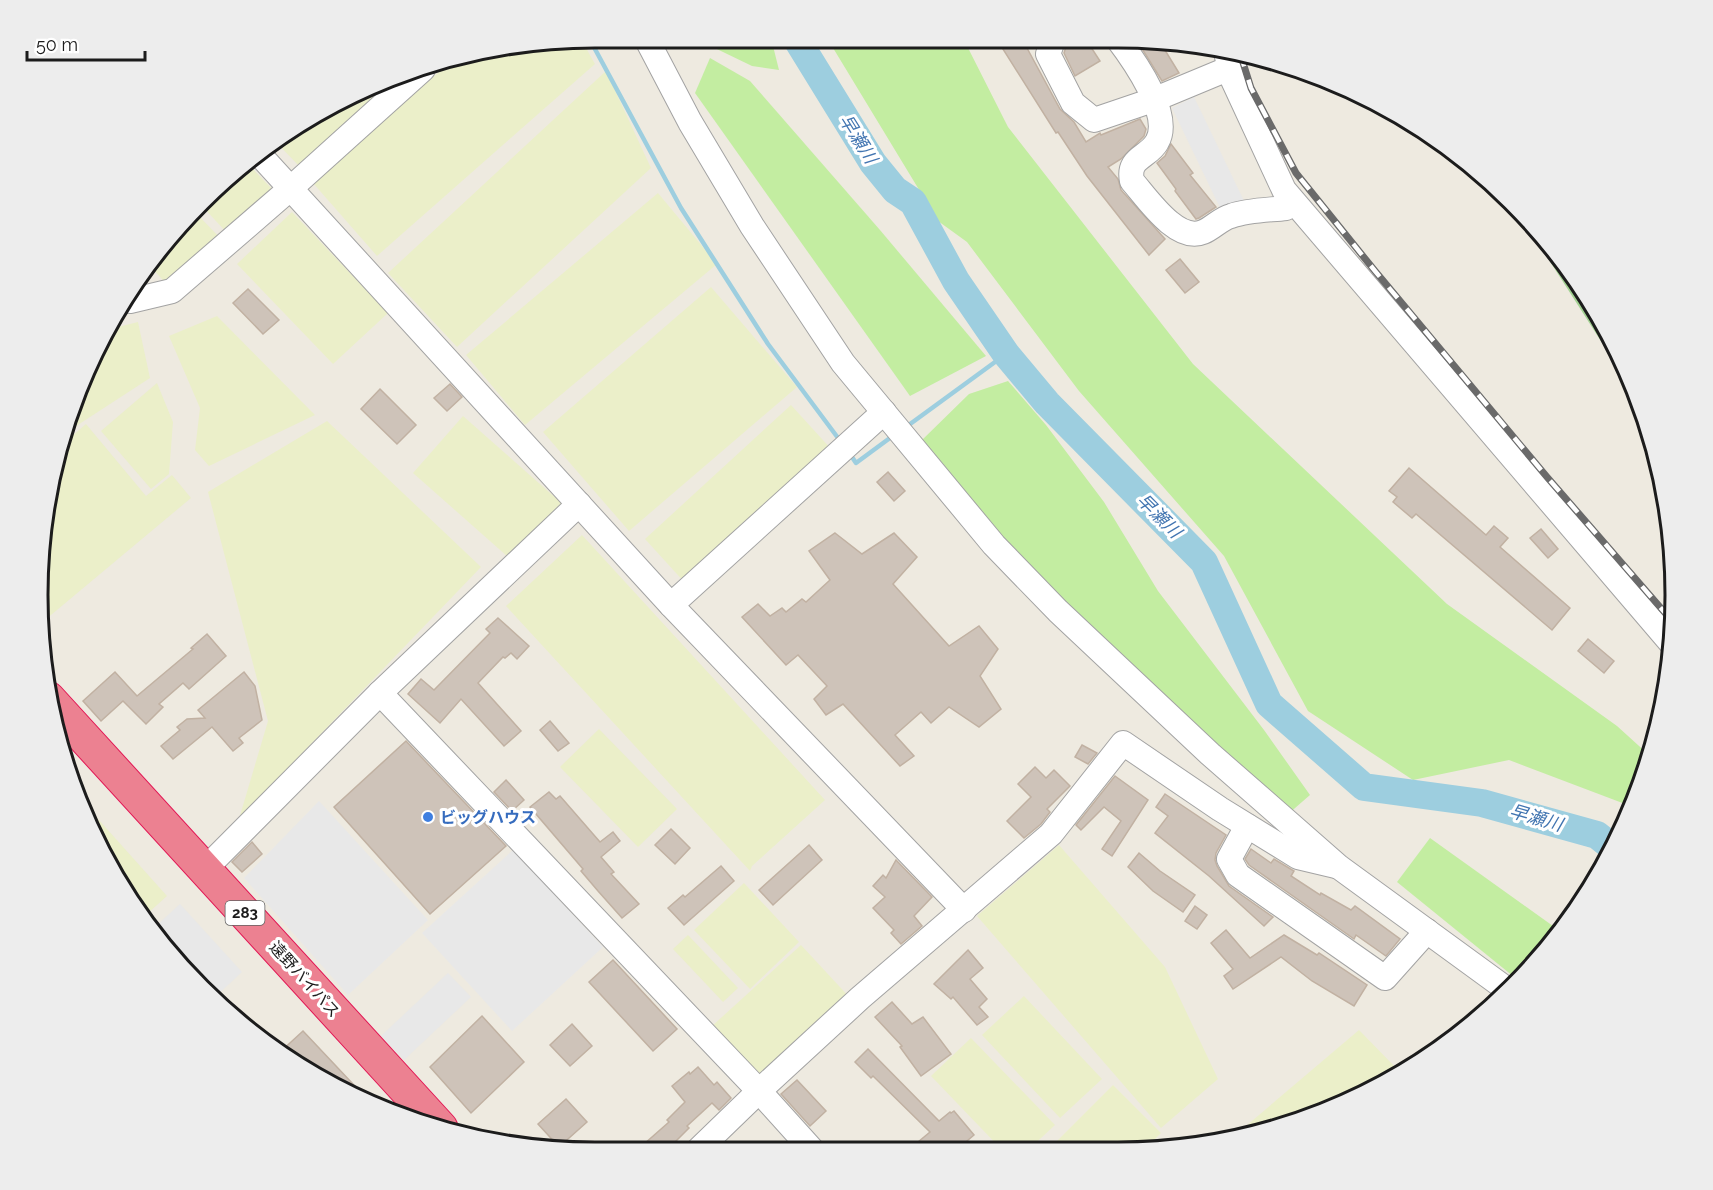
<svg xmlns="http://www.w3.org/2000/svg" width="1713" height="1190" viewBox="0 0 1713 1190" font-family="Raleway,'Noto Sans JP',sans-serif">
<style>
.farmland{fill:#ebefc9}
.grass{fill:#c3eda1}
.forest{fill:#a2d192}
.parking{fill:#e8e8e8}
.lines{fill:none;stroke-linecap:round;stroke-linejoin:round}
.stream{stroke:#9dcedf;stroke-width:4.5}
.river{stroke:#9dcedf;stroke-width:28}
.building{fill:#cec3b9;stroke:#c1b1a2;stroke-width:1.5}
.minor-casing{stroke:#a3a3a3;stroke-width:26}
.highway-casing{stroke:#e21755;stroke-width:35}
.minor{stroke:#fff;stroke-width:24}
.highway{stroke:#ec8191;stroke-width:33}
.rail-casing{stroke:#6a6a6a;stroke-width:7}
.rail{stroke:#fff;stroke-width:4.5;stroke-dasharray:14;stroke-linecap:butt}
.shop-dot{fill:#3f7fe0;stroke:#fff;stroke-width:2}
.labels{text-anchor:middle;stroke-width:6;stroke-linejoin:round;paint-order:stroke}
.shield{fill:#fff;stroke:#606060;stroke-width:1.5}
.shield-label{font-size:15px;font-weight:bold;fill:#1c1c1c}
.shop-label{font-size:16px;font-weight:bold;fill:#366cbe;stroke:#fff;text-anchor:start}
.street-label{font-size:16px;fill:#1c1c1c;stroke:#fff}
.water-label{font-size:18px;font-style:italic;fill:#4275b1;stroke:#fff}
.rim{fill:none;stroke:#1c1c1c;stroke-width:3}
</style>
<rect width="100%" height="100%" fill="#eeeae0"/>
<g class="farmland">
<polygon points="581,39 595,64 377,256 313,183 457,56"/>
<polygon points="606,71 651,168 457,347 388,273"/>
<polygon points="390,84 300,167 275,141 286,131"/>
<polygon points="248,164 274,191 228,234 201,205"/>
<polygon points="658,193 717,264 525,425 466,355"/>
<polygon points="194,211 223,241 172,290 151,267 176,228"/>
<polygon points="292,212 388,313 333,364 237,264"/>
<polygon points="711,287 797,387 629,531 543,432"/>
<polygon points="217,316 315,415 209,466 195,450 200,408 169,336"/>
<polygon points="138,322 150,378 67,432 80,381 114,328"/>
<polygon points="157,383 173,422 169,474 151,489 101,431"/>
<polygon points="791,405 832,450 686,584 645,539"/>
<polygon points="463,416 566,507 516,564 413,473"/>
<polygon points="327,421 481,567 239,819 268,721 208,492"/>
<polygon points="86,424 146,496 172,475 191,498 45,620 42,523 64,443"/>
<polygon points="582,535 825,800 752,866 750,871 506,606"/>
<polygon points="599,729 677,809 638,847 560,767"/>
<polygon points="81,800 167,896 147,914 95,842"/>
<polygon points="1059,845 1165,967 1218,1079 1161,1128 977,916"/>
<polygon points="744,883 799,942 750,989 694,930"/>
<polygon points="688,935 738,988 723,1002 673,949"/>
<polygon points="801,945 852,1000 762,1082 711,1027"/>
<polygon points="1024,996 1102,1079 1060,1118 982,1035"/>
<polygon points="1359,1030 1399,1071 1365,1095 1257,1131 1246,1126"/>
<polygon points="971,1038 1055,1125 1026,1152 1004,1152 931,1076"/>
<polygon points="1113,1085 1161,1133 1144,1150 1118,1152 1046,1152"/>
</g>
<g class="grass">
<polygon points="694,38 771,38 779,70 752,66"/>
<polygon points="827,38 963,38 1008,127 1193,364 1447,604 1617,726 1649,755 1633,807 1509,760 1413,780 1308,711 1224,556 1079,391 967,242 938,221"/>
<polygon points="710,58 750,81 880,230 986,356 910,396 695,93"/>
<polygon points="1008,381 1046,425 1104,502 1158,591 1264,730 1310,795 1287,815 1073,615 990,529 921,441 969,394"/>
<polygon points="1430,838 1560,931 1519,981 1397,882"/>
</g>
<polygon class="forest" points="1510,199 1582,286 1633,382 1638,399"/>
<g class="parking">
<polygon points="1194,97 1245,203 1223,214 1172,108"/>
<polygon points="319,801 428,920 348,995 244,878"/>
<polygon points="513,850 603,947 512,1031 422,933"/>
<polygon points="180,904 242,972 213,999 201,989 156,926"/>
<polygon points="448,973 471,997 404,1060 381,1036"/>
</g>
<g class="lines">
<g class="stream">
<polyline points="589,38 681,208 768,344 841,442"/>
<polyline points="906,427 1006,354"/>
<polyline points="850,454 856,463 894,435"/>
</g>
<polyline class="river" points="796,38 873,163 895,190 913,202 956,281 1006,354 1047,403 1204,562 1269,704 1364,787 1482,803 1597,835 1612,847"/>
</g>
<g class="building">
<polygon points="996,38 1039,38 1038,41 1027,48 1060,109 1074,122 1086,142 1100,133 1101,135 1140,119 1146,129 1144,136 1121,159 1108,167 1118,179 1121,190 1165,239 1149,255 1087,176 1058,132 1056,133"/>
<polygon points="1072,38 1085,38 1100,61 1075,76 1064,53 1068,40"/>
<polygon points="1136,39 1160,42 1179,73 1162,81"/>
<polygon points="1171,144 1193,173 1190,175 1216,207 1199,218 1196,219 1175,191 1176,189 1157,163 1165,156"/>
<polygon points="1180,259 1199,282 1185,293 1166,270"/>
<polygon points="248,289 279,320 263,334 233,303"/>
<polygon points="450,384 462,397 447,411 434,398"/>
<polygon points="380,389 416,425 397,444 361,409"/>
<polygon points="1409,468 1486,535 1494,526 1508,538 1500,547 1570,608 1552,630 1416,514 1412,518 1393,502 1397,497 1389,491"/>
<polygon points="888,472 905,491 894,501 877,482"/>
<polygon points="1541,529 1558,549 1548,558 1530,538"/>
<polygon points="835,533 862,554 894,533 917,557 893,584 949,646 979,626 998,649 980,676 1001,709 979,727 949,707 931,723 921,712 895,735 914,756 900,766 843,704 826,715 814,699 827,686 798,655 786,665 742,617 758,604 770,616 782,608 786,612 802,599 806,602 830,580 809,551"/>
<polygon points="498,618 529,646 517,659 511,653 505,658 503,657 478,683 521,731 504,746 461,699 440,723 408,694 421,679 434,690 490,633 486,629"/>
<polygon points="207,634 226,656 189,689 183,683 159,704 163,707 146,724 123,701 101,721 83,701 115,672 137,696 193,649 191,648"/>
<polygon points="1588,639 1614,661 1604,673 1578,651"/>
<polygon points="244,672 255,686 262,720 239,738 243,743 233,751 212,727 173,759 161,746 180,730 177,727 187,719 205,718 198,710"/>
<polygon points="550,721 569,743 558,751 540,730"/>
<polygon points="406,741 506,846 430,914 334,807"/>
<polygon points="1082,745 1097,753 1088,764 1075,757"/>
<polygon points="1035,767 1046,778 1054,770 1070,786 1047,809 1050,812 1041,824 1024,838 1007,821 1031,797 1018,784"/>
<polygon points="1115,776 1148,800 1112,856 1102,849 1121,821 1104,807 1081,830 1076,825"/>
<polygon points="506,780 524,800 512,811 494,792"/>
<polygon points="549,792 556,799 560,796 600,842 613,832 620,841 601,857 614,872 611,874 639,904 622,918 598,891 581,871 583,869 530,807"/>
<polygon points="1165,794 1226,835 1216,853 1215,860 1217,866 1229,886 1273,917 1264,926 1209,876 1155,833 1168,816 1156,807"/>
<polygon points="671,829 690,848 675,864 655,845"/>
<polygon points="252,842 262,854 242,872 232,862"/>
<polygon points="809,845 822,860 773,905 759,890"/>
<polygon points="1251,849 1271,863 1274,859 1294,871 1291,876 1320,895 1321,893 1351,910 1355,906 1400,939 1386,956 1356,935 1354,939 1249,865 1245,859"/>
<polygon points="1139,853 1160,871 1195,895 1183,912 1153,891 1128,867"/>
<polygon points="896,860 932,897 914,916 922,926 901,944 891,933 894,930 873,908 885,897 873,886 883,875 886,878"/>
<polygon points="721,866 734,881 684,925 668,908 683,895 685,897"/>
<polygon points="1195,906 1207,915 1197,929 1185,921"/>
<polygon points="1226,930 1250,958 1284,935 1317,955 1319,953 1367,985 1354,1006 1312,981 1281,957 1233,989 1224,976 1233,969 1211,943"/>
<polygon points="968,950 983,968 970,979 987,999 979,1007 988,1017 977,1025 953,997 951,999 934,984"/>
<polygon points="613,960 677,1029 653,1051 589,982"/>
<polygon points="892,1002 912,1024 923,1017 951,1054 921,1076 900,1047 902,1046 875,1017"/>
<polygon points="482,1016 524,1062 471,1113 430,1067"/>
<polygon points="572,1024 592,1046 570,1066 550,1045"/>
<polygon points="303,1031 369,1101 367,1102 279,1053"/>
<polygon points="868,1049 939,1121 950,1112 951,1113 954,1111 974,1135 954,1152 906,1152 930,1132 873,1076 871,1078 855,1062"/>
<polygon points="698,1067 714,1085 717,1082 731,1098 719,1110 712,1103 687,1126 689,1128 665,1152 635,1152 669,1122 667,1120 685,1102 672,1086 689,1072 690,1074"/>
<polygon points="797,1080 826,1111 810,1126 781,1094"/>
<polygon points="566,1099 587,1122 559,1147 538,1124"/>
</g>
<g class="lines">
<defs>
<g id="minor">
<polyline points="646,38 690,122 752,226 843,363 994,545 1058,611 1210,754 1339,867 1509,991"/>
<polyline points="1054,38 1048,54 1073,103 1094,120 1153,100 1230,68"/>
<path d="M 1117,38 C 1133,59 1173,115 1157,142 C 1148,158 1127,157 1132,181 C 1147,198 1177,243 1203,232 C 1213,228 1220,219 1231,216 C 1248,210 1269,210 1286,208"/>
<polyline points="1225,48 1232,78 1284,190 1671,643"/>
<polyline points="259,154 671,605 964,910"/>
<polyline points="130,301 172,291 291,188 423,69"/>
<polyline points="671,605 884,412"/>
<polyline points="380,693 759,1091 814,1152"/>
<polyline points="1247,826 1229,859 1238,875 1385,978 1427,931"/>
<polyline points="205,869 380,693 579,504"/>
<polyline points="696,1152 759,1091 860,998 1051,834 1123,743 1220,809 1298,857 1336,866"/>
</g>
<polyline id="highway" points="48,698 441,1128"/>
</defs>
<use href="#minor" class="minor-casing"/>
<use href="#highway" class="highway-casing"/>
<use href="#minor" class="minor"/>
<use href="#highway" class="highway"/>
<defs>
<polyline id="rail" points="1240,53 1251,88 1296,173 1375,271 1547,477 1673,622"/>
</defs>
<use href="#rail" class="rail-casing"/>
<use href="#rail" class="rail"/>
</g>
<circle class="shop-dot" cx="428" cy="817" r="6"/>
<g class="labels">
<rect class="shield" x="225.5" y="901" width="39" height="24" rx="4.5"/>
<g class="shield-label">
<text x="245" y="918">283</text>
</g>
<g class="shop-label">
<text x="440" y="823">ビッグハウス</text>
</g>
<g class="street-label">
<text transform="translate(305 979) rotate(48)" y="6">遠野バイパス</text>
</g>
<g class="water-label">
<text transform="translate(858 139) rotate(58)" y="6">早瀬川</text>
<text transform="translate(1159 516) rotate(45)" y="6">早瀬川</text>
<text transform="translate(1536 818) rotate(16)" y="6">早瀬川</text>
</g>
</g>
<path d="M0 0H1713V1190H0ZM595 48H1118A547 547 0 0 1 1665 595V595A547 547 0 0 1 1118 1142H595A547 547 0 0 1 48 595V595A547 547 0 0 1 595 48Z" fill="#ededed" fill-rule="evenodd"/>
<path class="rim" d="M595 48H1118A547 547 0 0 1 1665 595V595A547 547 0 0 1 1118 1142H595A547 547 0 0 1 48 595V595A547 547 0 0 1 595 48Z"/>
<path d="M27 51v9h118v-9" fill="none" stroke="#1c1c1c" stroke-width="3"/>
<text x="36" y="51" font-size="18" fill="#1c1c1c" stroke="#ffffff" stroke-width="4.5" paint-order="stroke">50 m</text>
</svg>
